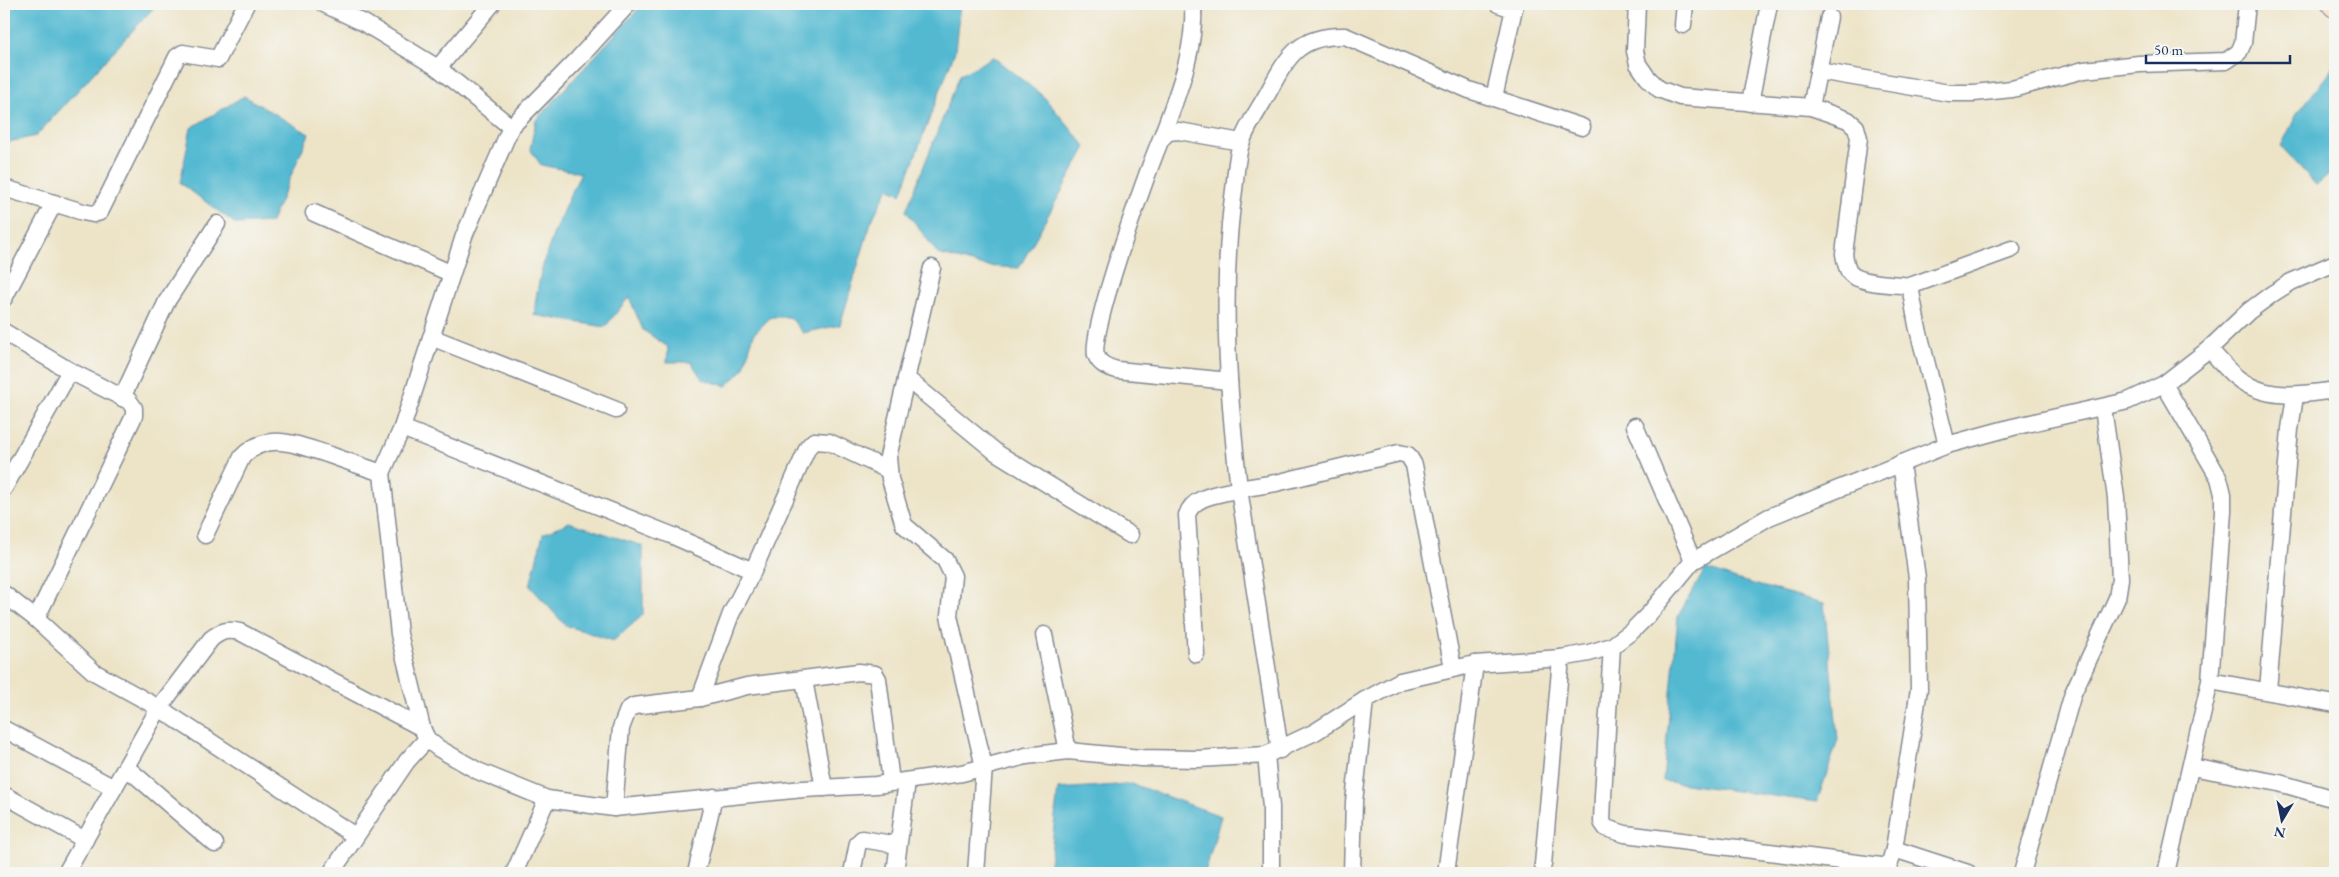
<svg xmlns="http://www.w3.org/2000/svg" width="2339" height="877" viewBox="0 0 2339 877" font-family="'EB Garamond',serif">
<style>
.water{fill:#53b9d1;stroke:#377498}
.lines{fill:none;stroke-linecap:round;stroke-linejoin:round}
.minor-casing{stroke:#848a93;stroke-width:19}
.secondary-casing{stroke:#848a93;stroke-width:26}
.minor{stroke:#fff;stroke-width:16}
.secondary{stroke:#fbe5cf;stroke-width:24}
</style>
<rect width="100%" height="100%" fill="#f6f6f2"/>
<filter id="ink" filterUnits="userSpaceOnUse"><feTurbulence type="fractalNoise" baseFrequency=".02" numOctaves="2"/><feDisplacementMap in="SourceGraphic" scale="10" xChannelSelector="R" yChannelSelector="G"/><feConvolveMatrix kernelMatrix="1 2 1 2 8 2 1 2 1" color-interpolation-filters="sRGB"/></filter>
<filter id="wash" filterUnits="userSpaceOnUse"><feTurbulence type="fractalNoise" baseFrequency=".0096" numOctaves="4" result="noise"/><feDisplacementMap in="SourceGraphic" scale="20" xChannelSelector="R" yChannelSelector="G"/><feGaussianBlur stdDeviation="1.12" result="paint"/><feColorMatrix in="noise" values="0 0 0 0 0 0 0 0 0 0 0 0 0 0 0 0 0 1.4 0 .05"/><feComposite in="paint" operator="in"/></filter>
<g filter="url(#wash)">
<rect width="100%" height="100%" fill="#ede4c8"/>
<g class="water">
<polygon points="4,4 157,4 36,136 4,143"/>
<path d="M 643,4 L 960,4 L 955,51 L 901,194 L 888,188 L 871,222 L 840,325 L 803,333 L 790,317 L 771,317 L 754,334 L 743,370 L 726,386 L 702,379 L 691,362 L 667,362 L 668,347 L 643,330 L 629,297 L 605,327 L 534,315 C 539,261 558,220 581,173 L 541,165 L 530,149 L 536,120 Z"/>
<polygon points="993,57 1044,97 1086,147 1019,268 984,266 938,254 906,211 960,75"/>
<polygon points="2335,65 2335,169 2316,185 2281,146 2297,114"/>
<polygon points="244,96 309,134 271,222 236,224 180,183 191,128"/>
<polygon points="569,522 643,546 643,615 613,641 565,625 530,586 543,534"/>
<polygon points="1706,568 1735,579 1824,603 1838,740 1817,802 1663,781 1678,616"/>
<polygon points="1132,784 1221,816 1205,873 1049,873 1058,789"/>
</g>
</g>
<g filter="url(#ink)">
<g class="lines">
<defs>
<g id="minor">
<polyline points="324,4 364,23 438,68 511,127"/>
<polyline points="1498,4 1514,9"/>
<path d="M 1637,4 L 1635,51 L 1638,64 L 1647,77 L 1659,89 L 1680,97 L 1811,107 L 1848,120 L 1856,127 L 1859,138 L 1844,254 C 1845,260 1846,267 1850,273 C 1859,284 1896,284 1910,286 L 1917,325 L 1947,445"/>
<polyline points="1683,25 1685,4"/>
<polyline points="438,68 492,4"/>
<polyline points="1818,71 1949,93 1974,93 2012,89 2084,70 2139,64 2226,61 2239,52 2243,43 2247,4"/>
<polyline points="1494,98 1515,4"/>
<polyline points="1750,103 1769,4"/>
<polyline points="1811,107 1829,17"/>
<path d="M 1161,139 C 1177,95 1196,51 1193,4"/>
<polyline points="4,188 83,212 93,214 100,212 177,57 183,53 218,59 246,4"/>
<polyline points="314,213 450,273"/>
<polyline points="932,268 888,457 890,479 904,525 945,560 953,576 949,616 984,767 976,873"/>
<polyline points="1910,286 2012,249"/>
<polyline points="4,298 54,203"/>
<polyline points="4,332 70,371"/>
<polyline points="431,337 616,410"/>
<path d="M 2209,349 C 2218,358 2226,369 2236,377 C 2265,401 2301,395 2335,390"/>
<polyline points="906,378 997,453 1130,535"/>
<path d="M 1229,381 L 1117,370 C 1107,367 1100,365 1096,355 C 1089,332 1148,169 1161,139 L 1168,132 L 1179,131 L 1241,142"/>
<polyline points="2164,384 2219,478 2223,494 2223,512 2210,681 2166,873"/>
<polyline points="122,398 167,301 217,224"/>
<polyline points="1635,426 1693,561"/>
<polyline points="402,428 671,535 753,571"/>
<polyline points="4,488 70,371 129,401 134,408 134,416 36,619"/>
<path d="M 205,535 L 242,457 C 267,430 298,445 327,454 C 346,461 364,467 382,473"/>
<polyline points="4,594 36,619 94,672 159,708 355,836"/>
<polyline points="1044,635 1068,751"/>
<polyline points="1612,646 1603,796 1602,822 1606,828 1625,834 1889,867"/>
<path d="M 1196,654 L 1187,515 C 1193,495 1222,494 1239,489 C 1228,391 1220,289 1234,190 C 1236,175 1236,156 1242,141 C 1248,124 1260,108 1269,91 C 1288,55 1300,35 1345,36 L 1469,90 L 1582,127"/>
<polyline points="804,680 824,788"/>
<polyline points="2210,681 2335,704"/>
<polyline points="2268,690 2290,429 2295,396"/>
<polyline points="700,698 731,614 753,571 808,447 814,441 829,442 888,470"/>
<polyline points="4,729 114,788"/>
<polyline points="427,739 422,728 399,634 382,473 402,428 464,236 511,127 578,59 628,4"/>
<polyline points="1280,750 1239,489 1276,483 1399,453 1408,455 1414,465 1453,668"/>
<polyline points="1266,755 1271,807 1271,873"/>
<polyline points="126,767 215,844"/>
<polyline points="2191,767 2279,783 2335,799"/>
<polyline points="4,795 85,840"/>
<polyline points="614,808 621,728 628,710 634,706 700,698 747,686 859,672 875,674 878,679 891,782"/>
<polyline points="1894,849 1968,873"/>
<polyline points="1543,865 1561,658"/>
<path d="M 66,873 L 159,708 L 211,639 C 221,631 227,629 240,632 L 422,728"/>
<polyline points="331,873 407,761 427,739 438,748 478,771 547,799 614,808 803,789 876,785 962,773 1026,756 1068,751 1141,758 1198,759 1266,755 1315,732 1365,700 1400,681 1475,664 1561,658 1589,653 1612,646 1632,631 1649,614 1693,561 1769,517 1947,445 2013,427 2128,401 2164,384 2209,349 2249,311 2272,294 2291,282 2335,263"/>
<polyline points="514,873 547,799"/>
<polyline points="696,873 714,797"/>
<polyline points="852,873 858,843 862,839 898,845"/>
<polyline points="895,873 907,781"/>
<polyline points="1352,873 1354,802 1365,700"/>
<polyline points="1446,873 1475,664"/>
<polyline points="1887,873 1894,849 1919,689 1917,578 1901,463"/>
<polyline points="2022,873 2073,693 2117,598 2120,579 2116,498 2103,408"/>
</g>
<polyline id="secondary" points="2334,4 2335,5"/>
</defs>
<use href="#minor" class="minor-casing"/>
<use href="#secondary" class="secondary-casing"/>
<use href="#minor" class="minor"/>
<use href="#secondary" class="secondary"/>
</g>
</g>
<rect width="2339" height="877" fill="none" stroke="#f6f6f2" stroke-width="20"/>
<g transform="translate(2282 820) rotate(190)" stroke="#f6f6f2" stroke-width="4" paint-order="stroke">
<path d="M0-4L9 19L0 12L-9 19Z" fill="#1b2f5e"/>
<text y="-8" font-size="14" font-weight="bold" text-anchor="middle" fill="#1b2f5e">N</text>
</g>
<path d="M2146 55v8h144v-8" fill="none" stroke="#1b2f5e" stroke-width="2.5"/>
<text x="2154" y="55" font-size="15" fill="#1b2f5e" stroke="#f6f6f2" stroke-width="4" paint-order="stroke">50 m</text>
</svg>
